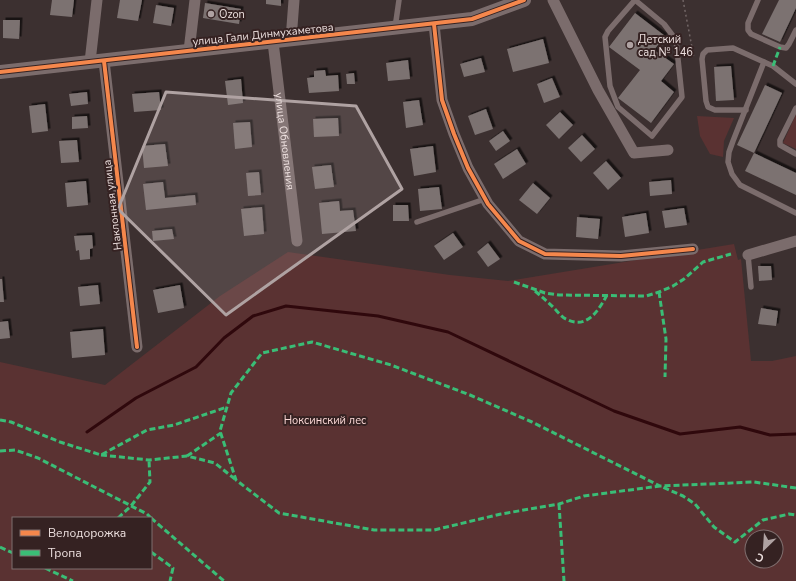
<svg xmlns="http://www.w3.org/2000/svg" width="796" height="581" viewBox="0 0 796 581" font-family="'Nunito Sans',sans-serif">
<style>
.green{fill:#5a3232;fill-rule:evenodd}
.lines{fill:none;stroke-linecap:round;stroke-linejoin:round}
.stream{stroke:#2f080c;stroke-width:3}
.building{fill:#7c7271;filter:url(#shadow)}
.path{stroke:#726666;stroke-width:1.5;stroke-dasharray:2 3;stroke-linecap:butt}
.service{stroke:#7b6c6c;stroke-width:5.5}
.minor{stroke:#7b6c6c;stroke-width:11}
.tertiary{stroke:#7b6c6c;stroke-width:14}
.quiet{stroke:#3abd76;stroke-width:3;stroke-dasharray:6 3;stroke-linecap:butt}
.cycleway-casing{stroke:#352222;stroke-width:6}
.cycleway{stroke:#f5874c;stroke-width:4}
.marked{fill:#afa2a2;fill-opacity:0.2;stroke:#afa2a2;stroke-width:3;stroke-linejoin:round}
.poi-dot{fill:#afa2a2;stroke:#352222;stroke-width:1.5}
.labels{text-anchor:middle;stroke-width:4;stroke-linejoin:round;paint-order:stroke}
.poi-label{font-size:11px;fill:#ede0df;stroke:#352222;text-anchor:start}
.street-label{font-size:11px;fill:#ede0df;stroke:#352222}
.park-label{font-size:11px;fill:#fad7d5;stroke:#352222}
</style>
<defs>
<filter id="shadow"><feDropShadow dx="2.5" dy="-2.5" stdDeviation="0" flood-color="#0009"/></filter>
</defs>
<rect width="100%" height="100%" fill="#3c3030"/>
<g class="green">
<polygon points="796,114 796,149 783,143"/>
<polygon points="697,116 734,118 724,141 723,157 710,154 700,136"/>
<path d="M 734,244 L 738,260 L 741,259 L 751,361 L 772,361 L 796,356 L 796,581 L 0,581 L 0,362 L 105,385 L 220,296 L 288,252 L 450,275 L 508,281 ZM 13,518 L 151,518 L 151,568 L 13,568 ZM 752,537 L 776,537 L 776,561 L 752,561 Z"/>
</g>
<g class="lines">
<polyline class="stream" points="87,432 136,398 196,367 224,338 253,316 286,306 378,316 448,332 614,411 680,434 740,427 770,435 796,434"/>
</g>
<g class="building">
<polygon points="52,0 74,0 72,17 50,15"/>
<polygon points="120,0 142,0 138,21 117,18"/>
<polygon points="266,0 281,0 281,6 266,4"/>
<polygon points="779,0 796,0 796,8 780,42 762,34"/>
<polygon points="205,3 241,9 239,24 203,18"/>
<polygon points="156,5 174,8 171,26 153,23"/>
<polygon points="635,13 665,36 654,50 674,64 661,81 674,92 651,123 618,98 640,70 609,47"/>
<polygon points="3,20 20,20 19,39 3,38"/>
<polygon points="543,39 549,63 513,72 507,49"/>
<polygon points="481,58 485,72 464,77 460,64"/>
<polygon points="408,60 410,79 388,81 386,63"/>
<polygon points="731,66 734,100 716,101 714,67"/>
<polygon points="325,70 326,76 338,75 339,91 309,93 307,78 314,77 314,71"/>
<polygon points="354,73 355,84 347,84 346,74"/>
<polygon points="552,78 560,97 544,103 537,84"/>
<polygon points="241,79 243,103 228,105 225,81"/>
<polygon points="765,85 782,93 754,153 737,145"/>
<polygon points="87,92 88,104 71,106 69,94"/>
<polygon points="159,92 161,110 134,112 132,94"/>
<polygon points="419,100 423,125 406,128 403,102"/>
<polygon points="45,104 48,131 32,133 29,106"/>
<polygon points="486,109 493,129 475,135 468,116"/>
<polygon points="560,112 573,125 559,139 546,125"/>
<polygon points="87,116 88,128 72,129 72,117"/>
<polygon points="338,118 339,136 314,137 313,119"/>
<polygon points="250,122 252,147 235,149 233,123"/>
<polygon points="503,131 510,141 496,151 489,141"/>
<polygon points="582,135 595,149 581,162 568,148"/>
<polygon points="77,140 79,162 61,163 59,141"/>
<polygon points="165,144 168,166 144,168 142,146"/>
<polygon points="433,146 436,172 414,176 410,149"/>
<polygon points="517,149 526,164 503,179 494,164"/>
<polygon points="754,153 796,173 796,195 745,171"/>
<polygon points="606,161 621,178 608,190 593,173"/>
<polygon points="331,165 334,187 315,189 312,167"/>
<polygon points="259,172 261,195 248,196 246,173"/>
<polygon points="671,180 672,194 650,196 649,182"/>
<polygon points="86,181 88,205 67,207 65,183"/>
<polygon points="163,182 165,198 195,195 196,205 146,210 143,184"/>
<polygon points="533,183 550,198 537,214 519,200"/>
<polygon points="439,187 442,209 420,211 418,189"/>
<polygon points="339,201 340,211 353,210 356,231 322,234 319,203"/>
<polygon points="393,205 408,205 409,221 393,221"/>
<polygon points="262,207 264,234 244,236 241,209"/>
<polygon points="684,208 687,225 665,228 662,211"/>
<polygon points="646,213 649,233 625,237 622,217"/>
<polygon points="577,217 600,219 598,239 576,237"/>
<polygon points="172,229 174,239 153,241 152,231"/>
<polygon points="453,233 463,247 444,260 434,246"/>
<polygon points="92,235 93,248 90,249 90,259 80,260 79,250 76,251 74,236"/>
<polygon points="488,243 500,259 488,267 477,252"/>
<polygon points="758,266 771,266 772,280 759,281"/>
<polygon points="0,279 2,279 4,302 0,302"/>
<polygon points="98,285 100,304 80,306 78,287"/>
<polygon points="180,285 184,308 158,313 153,290"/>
<polygon points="761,308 778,311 776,326 758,324"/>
<polygon points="8,321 10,338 0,339 0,322"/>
<polygon points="103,329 105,355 72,358 70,332"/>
</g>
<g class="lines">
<polyline class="path" points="683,0 694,58"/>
<g class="service">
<polygon points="635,0 664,24 676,40 682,97 652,136 618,107 610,86 605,37 608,31"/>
<polyline points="758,0 748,23 748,30 751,34 780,47 786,48 789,44 796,30"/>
<polyline points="395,28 399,0"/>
<polyline points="796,84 773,66 764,62 733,141 729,152 728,162 732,174 740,185 796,213"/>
<polyline points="796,108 780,140 780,145 796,154"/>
<polyline points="746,110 715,110 708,107 706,101 702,59 703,54 707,50 733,48 764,62"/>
<polyline points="417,222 485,199"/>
<polyline points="748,255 751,287"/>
</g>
<g class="minor">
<polyline points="553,0 598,90 634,153 668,150"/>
<polyline points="434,24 442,100 454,134 468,168 488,204 519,241 545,254 621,256 693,249"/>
<polyline points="291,40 294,0"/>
<path id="s1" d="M 273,42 L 297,241"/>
<polyline points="189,51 195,0"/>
<polyline points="104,61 137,347"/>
<polyline points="90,62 97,0"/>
<polyline points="748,255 796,241"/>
</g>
<polyline class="tertiary" points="0,72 472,19 524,0"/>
<g class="quiet">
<polyline points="773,66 780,47"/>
<polyline points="514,282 545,293 559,295 646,296 659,292 673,286 684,279 703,262 731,254"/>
<path d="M 535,291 C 542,297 548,302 554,308 C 558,312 562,318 568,320 C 587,329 599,310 607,295"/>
<polyline points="659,292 666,339 665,377"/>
<polyline points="0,420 11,422 60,442 101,455 147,430 174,425 227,407"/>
<polyline points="0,451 15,450 38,458 147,514 151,518"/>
<polyline points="101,455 149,460 187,456 215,463 236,480"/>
<polyline points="187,456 221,433"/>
<polyline points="796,488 754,482 660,486 532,422 470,395 391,365 312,342 262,353 231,393 220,431 236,480 279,513 374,530 434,530 501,514 559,504 584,496 660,486 683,496 695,504 714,527 735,542 763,520 789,514 796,515"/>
<polyline points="559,504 564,581"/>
<polyline points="118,518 131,506 150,482 149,460"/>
<polyline points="151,518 224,581"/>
<polyline points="0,547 13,553"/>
<polyline points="151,552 173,568 170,581"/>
<polyline points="45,568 73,581"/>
</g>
<defs>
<g id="cycleway">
<polyline points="434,24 442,100 454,134 468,168 488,204 519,241 545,254 621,256 693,249"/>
<polyline points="104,61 137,347"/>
<polyline points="0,72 472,19 524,0"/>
</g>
</defs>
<use href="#cycleway" class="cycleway-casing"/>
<use href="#cycleway" class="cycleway"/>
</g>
<path class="marked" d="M 166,92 L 356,106 L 402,189 L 226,315 L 118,209 Z"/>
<g class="poi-dot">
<circle cx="211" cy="14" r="4"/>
<circle cx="630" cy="45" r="4"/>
</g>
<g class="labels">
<g class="poi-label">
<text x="219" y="18">Ozon</text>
<text x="638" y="43">Детский<tspan x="638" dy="13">сад № 146</tspan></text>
</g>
<g class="street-label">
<text transform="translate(263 34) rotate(-6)" y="4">улица Гали Динмухаметова</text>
<text dy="4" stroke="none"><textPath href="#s1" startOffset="100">улица Обновления</textPath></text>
<text transform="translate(112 205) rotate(-97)" y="4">Наклонная улица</text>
</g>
<g class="park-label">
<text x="325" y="424">Ноксинский лес</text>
</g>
</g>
<rect x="12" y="517" width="140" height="52" fill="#352222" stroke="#7f6e6e"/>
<rect x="20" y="530" width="20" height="6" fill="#f5874c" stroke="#7f6e6e"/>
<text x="48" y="537" font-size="12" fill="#ede0df">Велодорожка</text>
<rect x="20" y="550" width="20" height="6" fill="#3abd76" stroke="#7f6e6e"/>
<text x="48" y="557" font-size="12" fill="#ede0df">Тропа</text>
<g transform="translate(764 549) rotate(205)"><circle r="19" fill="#352222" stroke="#7f6e6e"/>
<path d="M0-3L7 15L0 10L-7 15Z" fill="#afa2a2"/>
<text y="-6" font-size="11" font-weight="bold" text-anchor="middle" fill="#ede0df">С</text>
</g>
</svg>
